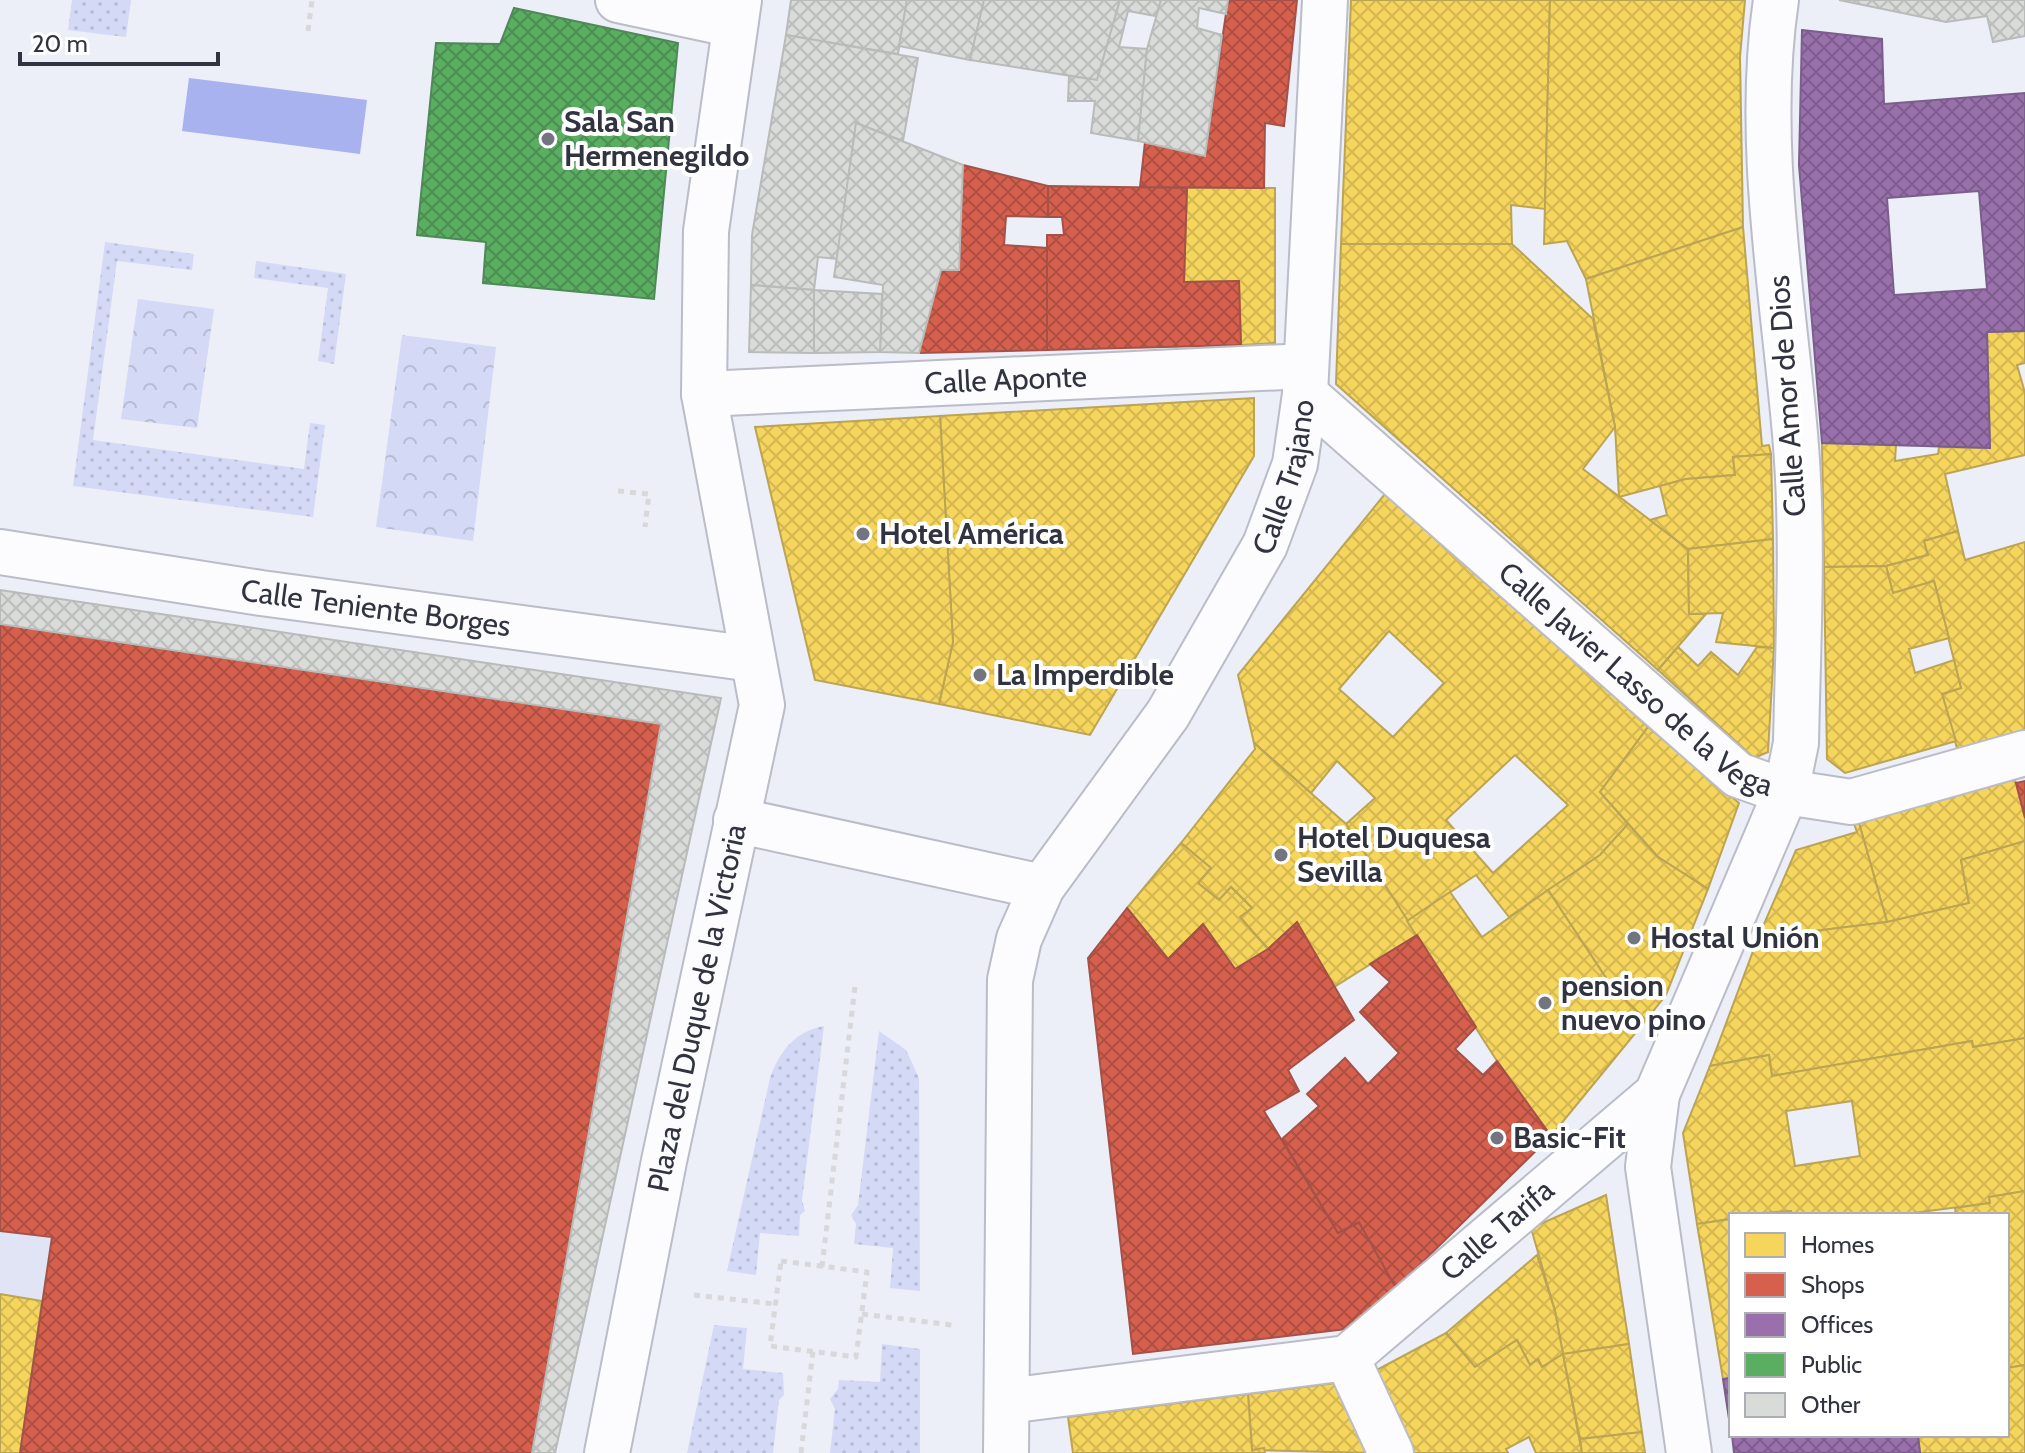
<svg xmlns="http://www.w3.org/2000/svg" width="2025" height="1453" viewBox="0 0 2025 1453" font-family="Cabin,sans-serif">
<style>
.built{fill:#e0e4f5}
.grass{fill:url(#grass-dots)}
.forest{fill:url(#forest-crowns)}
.water{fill:#a8b2ee}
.homes{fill:url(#homes-cross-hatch);stroke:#bba454;stroke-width:2;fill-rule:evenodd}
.shops{fill:url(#shops-cross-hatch);stroke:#a45249;stroke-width:2}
.offices{fill:url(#offices-cross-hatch);stroke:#7a5e8b;stroke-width:2;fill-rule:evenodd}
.public{fill:url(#public-cross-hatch);stroke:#4e8957;stroke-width:2}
.building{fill:url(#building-cross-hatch);stroke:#b9bbb9;stroke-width:2}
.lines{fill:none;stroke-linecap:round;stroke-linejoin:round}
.street-casing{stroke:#babcc7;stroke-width:48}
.path{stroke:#d8d8db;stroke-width:5;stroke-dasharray:6 6;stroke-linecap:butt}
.street{stroke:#fcfcfe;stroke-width:44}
.poi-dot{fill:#727480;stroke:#fff;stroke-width:3}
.labels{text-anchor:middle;stroke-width:8;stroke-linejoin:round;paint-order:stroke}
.poi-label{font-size:30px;font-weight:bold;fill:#313340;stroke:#fff;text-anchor:start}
.street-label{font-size:30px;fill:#313340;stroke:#fff}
</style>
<defs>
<pattern id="grass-dots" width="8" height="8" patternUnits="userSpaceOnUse" patternTransform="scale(2)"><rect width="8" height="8" fill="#d4daf6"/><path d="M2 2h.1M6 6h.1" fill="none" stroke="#b6bcd4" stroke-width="1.8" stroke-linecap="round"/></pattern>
<pattern id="forest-crowns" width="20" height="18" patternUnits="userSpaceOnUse" patternTransform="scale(2)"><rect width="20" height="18" fill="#d4daf6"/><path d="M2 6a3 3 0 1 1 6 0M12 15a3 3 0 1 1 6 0" fill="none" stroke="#b6bcd4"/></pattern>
<pattern id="homes-cross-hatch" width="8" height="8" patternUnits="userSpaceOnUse" patternTransform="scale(2)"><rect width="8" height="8" fill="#f6d55c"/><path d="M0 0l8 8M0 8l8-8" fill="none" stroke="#d3b751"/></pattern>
<pattern id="shops-cross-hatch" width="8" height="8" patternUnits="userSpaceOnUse" patternTransform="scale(2)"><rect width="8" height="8" fill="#d6604d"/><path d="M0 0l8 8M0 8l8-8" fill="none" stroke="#ae5041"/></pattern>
<pattern id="offices-cross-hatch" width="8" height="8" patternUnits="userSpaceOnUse" patternTransform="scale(2)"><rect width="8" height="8" fill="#9970ab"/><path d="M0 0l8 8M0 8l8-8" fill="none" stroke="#7d5d8d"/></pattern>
<pattern id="public-cross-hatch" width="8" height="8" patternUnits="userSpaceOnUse" patternTransform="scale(2)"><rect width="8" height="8" fill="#5aae61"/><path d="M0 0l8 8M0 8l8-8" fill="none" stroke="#4b8e51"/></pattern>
<pattern id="building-cross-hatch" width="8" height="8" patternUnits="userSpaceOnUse" patternTransform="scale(2)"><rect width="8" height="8" fill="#d9dbd9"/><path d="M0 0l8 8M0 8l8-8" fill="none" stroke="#bbbcbb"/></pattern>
</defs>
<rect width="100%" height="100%" fill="#eceef8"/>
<polygon class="built" points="0,1231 52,1237 42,1301 0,1294"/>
<g class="grass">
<polygon points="72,0 131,0 126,37 68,30"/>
<polygon points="105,242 194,254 192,270 117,261 93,440 304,469 310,423 325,425 313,517 73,486"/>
<polygon points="256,261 346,274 334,364 318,361 328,288 254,278"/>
<path d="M 824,1026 L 802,1200 L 805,1211 L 800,1215 L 799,1236 L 760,1233 L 756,1275 L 727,1271 L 770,1078 C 780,1051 794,1032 824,1026 Z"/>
<polygon points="879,1031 906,1050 919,1078 920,1291 890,1288 893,1248 854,1244 856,1224 851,1215 858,1205"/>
<polygon points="714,1325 747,1328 743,1369 783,1373 784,1395 779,1400 773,1453 687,1453"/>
<polygon points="882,1344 920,1349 920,1453 830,1453 835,1409 830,1399 838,1389 839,1380 880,1382"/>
</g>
<g class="forest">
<polygon points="138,299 214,309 197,428 121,419"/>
<polygon points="402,335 496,347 473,541 376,527"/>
</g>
<polygon class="water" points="189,78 367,100 360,154 182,131"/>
<g class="homes">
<polygon points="1351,0 1550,0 1545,209 1511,205 1512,244 1341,244"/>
<polygon points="1550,0 1745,0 1740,57 1743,227 1586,279 1567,241 1544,244"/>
<polygon points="1187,188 1275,188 1275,343 1241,345 1239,281 1184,282"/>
<polygon points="1743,227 1762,446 1769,445 1771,454 1733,457 1735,475 1686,479 1619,497 1615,427 1586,279"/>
<polygon points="1341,244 1512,244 1593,319 1615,427 1583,469 1688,549 1689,614 1706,614 1658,670 1336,384"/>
<polygon points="2025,331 2025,363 2017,365 2025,393 2025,455 1945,474 1958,531 1924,541 1928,555 1886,566 1824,567 1822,443 1896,445 1895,461 1938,454 1939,447 1990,448 1987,332"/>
<polygon points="1254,398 1254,456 1090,735 939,704 953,642 940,416"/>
<polygon points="940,416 953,642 939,704 815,680 755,427"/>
<polygon points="1771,454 1773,539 1688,549 1650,520 1667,515 1660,486 1686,479 1735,475 1733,457"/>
<path d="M 1389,489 L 1648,727 L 1600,792 L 1628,824 L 1600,855 L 1509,917 L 1476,875 L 1407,921 L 1346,824 L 1375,798 L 1337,761 L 1311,793 L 1254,743 L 1238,675 ZM 1389,631 L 1444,683 L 1393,737 L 1339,689 ZM 1515,755 L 1568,805 L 1493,873 L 1446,820 Z"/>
<polygon points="1958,531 1965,560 2025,542 2025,732 1958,752 1942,694 1961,688 1934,581 1893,593 1886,566 1928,555 1924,541"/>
<polygon points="1773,539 1774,648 1716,642 1723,613 1689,614 1688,549"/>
<polygon points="1886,566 1893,593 1934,581 1949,638 1909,649 1915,673 1954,660 1961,688 1942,694 1956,741 1845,773 1827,759 1824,567"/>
<polygon points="1678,647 1698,666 1711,652 1738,675 1757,647 1774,648 1768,752 1754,758 1658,670"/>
<polygon points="1648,727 1739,803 1708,889 1658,857 1600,792"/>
<polygon points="1254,743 1346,824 1417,935 1334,987 1297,922 1268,949 1240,917 1252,908 1231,887 1219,900 1198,883 1211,868 1181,843 1255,749"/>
<polygon points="2014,776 2025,818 2025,841 1961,860 1969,903 1887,922 1859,823"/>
<polygon points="1859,823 1887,922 1758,938 1796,850 1857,832 1854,824"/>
<polygon points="1628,824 1658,857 1708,889 1666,995 1646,1020 1612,987 1548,890 1600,855"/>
<polygon points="2025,841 2025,1038 1973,1047 1972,1041 1772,1076 1769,1055 1710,1066 1758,938 1887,922 1969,903 1961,860"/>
<polygon points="1181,843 1211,868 1198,883 1219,900 1231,887 1252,908 1240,917 1268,949 1235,969 1203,924 1168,959 1127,908"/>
<polygon points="1548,890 1612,987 1646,1020 1551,1136 1497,1061 1407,921 1450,892 1482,937"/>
<path d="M 2025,1038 L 2025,1191 L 1989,1197 L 1990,1203 L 1898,1215 L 1792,1215 L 1791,1211 L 1731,1215 L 1731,1219 L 1697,1224 L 1683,1133 L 1710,1066 L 1769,1055 L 1772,1076 L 1972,1041 L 1973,1047 ZM 1852,1101 L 1860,1156 L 1795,1166 L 1786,1111 Z"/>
<polygon points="2025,1191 2025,1365 2007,1368 2007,1215 1956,1215 1955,1208 1990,1203 1989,1197"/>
<polygon points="1606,1195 1629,1344 1563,1354 1555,1311 1531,1228"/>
<polygon points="1791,1211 1792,1215 1761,1215"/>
<polygon points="1731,1219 1731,1378 1723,1379 1697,1224"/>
<polygon points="1537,1255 1555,1311 1563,1354 1542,1367 1538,1359 1530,1365 1517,1340 1475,1367 1446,1333"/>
<polygon points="0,1294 42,1301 20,1453 0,1453"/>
<polygon points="1446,1333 1475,1367 1517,1340 1530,1365 1538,1359 1542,1367 1563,1354 1582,1453 1536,1453 1529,1437 1506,1449 1508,1453 1412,1453 1373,1372"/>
<polygon points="1629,1344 1642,1432 1580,1439 1563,1354"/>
<polygon points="2025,1365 2025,1453 1920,1453 1918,1435 2007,1435 2007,1368"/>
<polygon points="1336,1383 1370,1453 1252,1450 1248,1394"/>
<polygon points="1248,1394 1252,1450 1264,1448 1265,1453 1073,1453 1068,1417"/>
<polygon points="1642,1432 1645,1453 1582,1453 1580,1439"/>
</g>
<g class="shops">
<polygon points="1228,0 1297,0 1284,126 1265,123 1264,188 1140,187 1145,142 1205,156"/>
<polygon points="963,165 1048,186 1048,217 1006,216 1004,245 1047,248 1047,350 919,353 941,270 959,270"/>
<polygon points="1048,186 1187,188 1184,282 1239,281 1241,345 1047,350 1047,235 1064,235 1062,217 1048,217"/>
<polygon points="0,624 661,724 532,1453 20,1453 52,1237 0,1231"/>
<polygon points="2025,781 2025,818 2016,783"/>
<polygon points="1127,908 1168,959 1203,924 1235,969 1268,949 1297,922 1354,1020 1288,1070 1299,1091 1264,1111 1338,1233 1359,1222 1396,1288 1355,1328 1133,1354 1088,958"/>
<polygon points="1417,935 1476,1027 1455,1049 1483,1075 1497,1061 1551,1136 1396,1288 1359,1222 1338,1233 1282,1139 1319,1106 1307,1094 1345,1058 1368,1084 1399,1053 1360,1012 1390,982 1370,964"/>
</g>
<g class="offices">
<path d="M 1802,30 L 1882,39 L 1884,104 L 2025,93 L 2025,331 L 1987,332 L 1990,448 L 1822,443 L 1799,165 ZM 1979,191 L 1987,289 L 1894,295 L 1887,198 Z"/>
<polygon points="1731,1378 1731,1432 1723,1379"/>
<polygon points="1732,1435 1918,1435 1920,1453 1734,1453"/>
</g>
<polygon class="public" points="514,8 678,43 654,299 483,283 486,242 417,235 436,43 500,44"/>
<g class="building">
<polygon points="791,0 907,0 898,54 786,35"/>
<polygon points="907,0 984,0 970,60 899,46"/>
<polygon points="984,0 1120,0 1097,80 970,60"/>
<polygon points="1120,0 1161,0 1156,16 1128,11 1119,47 1147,49 1138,141 1091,133 1095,101 1068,101 1069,76 1097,80"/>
<polygon points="1161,0 1228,0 1226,14 1199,8 1197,28 1222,35 1205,156 1138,141 1147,49"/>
<polygon points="1839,0 2025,0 2025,36 1993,42 1987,16 1946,22"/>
<polygon points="786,35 918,58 903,141 856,123 837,259 818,257 814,290 751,285 752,235"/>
<polygon points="856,123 963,165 959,270 941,270 919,353 880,352 883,285 834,277"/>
<polygon points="751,285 814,290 814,353 749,352"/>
<polygon points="814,290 882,294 880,352 814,353"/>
<polygon points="0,590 721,698 555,1453 532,1453 661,724 0,624"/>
</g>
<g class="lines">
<defs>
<g id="street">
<polyline points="618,0 735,25"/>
<path id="s1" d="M 704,394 L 1306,366"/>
<path id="s2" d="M 1305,394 L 1738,775 L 1786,792 L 1851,802 L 2025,753"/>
<path id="s3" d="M 0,552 L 261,593 L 753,659"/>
<polyline points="736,820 1042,887"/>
<polyline points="1657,1094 1648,1167 1689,1453"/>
<polyline points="1347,1358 1391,1453"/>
<path id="s4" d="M 1007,1401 L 1347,1358 L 1657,1094 L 1786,792 L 1796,743 C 1798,642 1804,535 1795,434 C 1783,294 1755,140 1776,0"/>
<path id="s5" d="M 607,1453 L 664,1161 L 762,705 L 704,394 L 706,231 L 739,0"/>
<path id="s6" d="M 1006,1453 L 1010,980 L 1019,939 L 1042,887 L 1168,714 L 1265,545 L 1295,464 L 1305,394 L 1325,0"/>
</g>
</defs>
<use href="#street" class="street-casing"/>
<g class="path">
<polyline points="308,31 312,0"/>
<polyline points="618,491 649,494 645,527"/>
<polygon points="781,1261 867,1272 856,1357 770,1346"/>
<polyline points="822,1267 855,986"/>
<polyline points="694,1295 775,1304"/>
<polyline points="862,1314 952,1325"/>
<polyline points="801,1453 813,1351"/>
</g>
<use href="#street" class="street"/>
</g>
<g class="poi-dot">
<circle cx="548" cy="139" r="8"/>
<circle cx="863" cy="534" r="8"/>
<circle cx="980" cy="675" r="8"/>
<circle cx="1281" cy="855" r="8"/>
<circle cx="1634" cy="938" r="8"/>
<circle cx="1545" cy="1003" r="8"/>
<circle cx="1497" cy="1138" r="8"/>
</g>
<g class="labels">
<g class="poi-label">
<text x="564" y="132">Sala San<tspan x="564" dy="34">Hermenegildo</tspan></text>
<text x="879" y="544">Hotel América</text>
<text x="996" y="685">La Imperdible</text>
<text x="1297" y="848">Hotel Duquesa<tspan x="1297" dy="34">Sevilla</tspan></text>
<text x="1650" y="948">Hostal Unión</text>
<text x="1561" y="996">pension<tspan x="1561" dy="34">nuevo pino</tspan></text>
<text x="1513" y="1148">Basic-Fit</text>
</g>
<g class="street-label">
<text dy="10" stroke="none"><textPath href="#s1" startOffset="302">Calle Aponte</textPath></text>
<text transform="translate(1787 396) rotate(-94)" y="10">Calle Amor de Dios</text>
<text dy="10" stroke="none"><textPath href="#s6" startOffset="1052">Calle Trajano</textPath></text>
<text dy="10" stroke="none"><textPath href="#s3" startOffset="380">Calle Teniente Borges</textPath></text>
<text dy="10" stroke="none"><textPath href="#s2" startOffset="438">Calle Javier Lasso de la Vega</textPath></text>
<text dy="10" stroke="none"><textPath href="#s5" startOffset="454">Plaza del Duque de la Victoria</textPath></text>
<text dy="10" stroke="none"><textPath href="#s4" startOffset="540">Calle Tarifa</textPath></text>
</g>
</g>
<rect x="1729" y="1213" width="280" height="224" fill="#ffffff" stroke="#adadb3" stroke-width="2"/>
<rect x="1745" y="1233" width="40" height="24" fill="#f6d55c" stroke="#adadb3" stroke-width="2"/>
<text x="1801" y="1253" font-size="24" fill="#313340">Homes</text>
<rect x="1745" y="1273" width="40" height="24" fill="#d6604d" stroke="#adadb3" stroke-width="2"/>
<text x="1801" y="1293" font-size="24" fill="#313340">Shops</text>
<rect x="1745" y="1313" width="40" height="24" fill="#9970ab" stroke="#adadb3" stroke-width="2"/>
<text x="1801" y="1333" font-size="24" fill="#313340">Offices</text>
<rect x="1745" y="1353" width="40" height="24" fill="#5aae61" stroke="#adadb3" stroke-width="2"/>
<text x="1801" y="1373" font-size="24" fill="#313340">Public</text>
<rect x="1745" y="1393" width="40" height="24" fill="#d9dbd9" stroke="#adadb3" stroke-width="2"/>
<text x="1801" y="1413" font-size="24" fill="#313340">Other</text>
<path d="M20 52v12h198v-12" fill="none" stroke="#313340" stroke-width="4"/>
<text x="32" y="52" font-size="24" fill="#313340" stroke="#ffffff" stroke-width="6" paint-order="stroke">20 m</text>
</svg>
